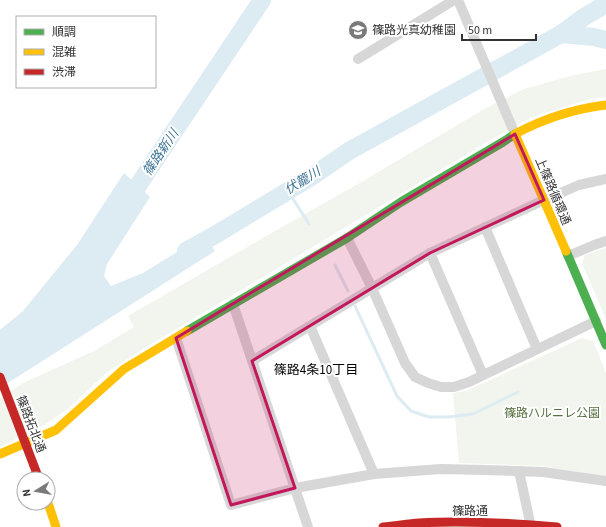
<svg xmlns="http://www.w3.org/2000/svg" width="606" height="527" viewBox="0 0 606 527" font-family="'Source Sans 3','Noto Sans JP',sans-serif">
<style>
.green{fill:#f1f5ed}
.water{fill:#ddebf3}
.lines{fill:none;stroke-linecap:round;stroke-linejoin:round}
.stream{stroke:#ddebf3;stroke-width:3}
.river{stroke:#ddebf3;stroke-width:18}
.street{stroke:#d7d7d7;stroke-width:10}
.fast{stroke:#4caf50;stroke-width:9}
.slow{stroke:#ffc107;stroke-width:9}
.jam{stroke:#c62828;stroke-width:9}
.marked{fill:#c2185b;fill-opacity:0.2;stroke:#c2185b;stroke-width:3;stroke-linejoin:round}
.labels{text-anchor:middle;stroke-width:4;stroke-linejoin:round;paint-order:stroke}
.poi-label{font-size:12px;fill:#333;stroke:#fff;text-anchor:start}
.street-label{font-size:12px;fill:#333;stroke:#fff}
.park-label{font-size:12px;fill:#56703f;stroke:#fff}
.water-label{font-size:13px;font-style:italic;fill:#3f7597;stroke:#fff}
.neighbourhood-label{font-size:13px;fill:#000;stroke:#fff}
</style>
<rect width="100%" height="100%" fill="#fff"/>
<g class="green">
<polygon points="606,69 606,97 593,98 532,117 487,142 143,349 106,373 70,407 46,424 0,447 0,398 25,382 94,351 134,327 128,316 261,239 363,181 486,108 524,89 574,75"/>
<polygon points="606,248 606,319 582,263 585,255"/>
<polygon points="582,338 593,341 606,373 606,477 542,466 459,463 453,393 466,391"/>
</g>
<polygon class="water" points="124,173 150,197 107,264 104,276 111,286 143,273 205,235 215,251 0,388 0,330 23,311 77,245"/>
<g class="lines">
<g class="stream">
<polyline points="288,191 309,224"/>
<polyline points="335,265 348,291"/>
<polyline points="355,306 397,396 411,411 429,417 448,417 473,414 518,392"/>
</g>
<g class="river">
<polyline points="561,34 594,37 606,40"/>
<polyline points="125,207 141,181 262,0"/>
<polyline points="186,251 215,235 311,177 349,151 561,34 584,17 606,4"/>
</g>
<g class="street">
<polyline points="458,0 515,134"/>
<polyline points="358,59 454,0"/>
<polyline points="485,227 537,349"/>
<polyline points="347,238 372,288 405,363 415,377 428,383 441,387 454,387 469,382 596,321"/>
<polyline points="430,253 483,375"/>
<polyline points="568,256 594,245 606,241"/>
<polyline points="233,304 308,527"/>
<polyline points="310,326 374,474"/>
<polyline points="176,338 231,505 295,488 374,474 441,469 485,470 543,472 606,481"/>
<polyline points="252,361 430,253 544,200 579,185 606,179"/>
<polyline points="519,471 531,527"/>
</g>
<g class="fast">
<polyline points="566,251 606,345"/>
<polyline points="187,331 347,238 401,202 503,142 515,134"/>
</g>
<g class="slow">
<path d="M 566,251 L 515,134 C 543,119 574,109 606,105"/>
<polyline points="0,454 56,430 124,369 187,331"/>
<polyline points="48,503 56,527"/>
</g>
<g class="jam">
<polyline points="0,377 39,479"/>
<path d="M 383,527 C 395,526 407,524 419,523 C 465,520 511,523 557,527"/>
</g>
</g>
<path class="marked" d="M 515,134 L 544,200 L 430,253 L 252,361 L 295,488 L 231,505 L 176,338 Z"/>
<defs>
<symbol id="school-disc" viewBox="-11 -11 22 22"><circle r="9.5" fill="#7a7a7a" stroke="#fff"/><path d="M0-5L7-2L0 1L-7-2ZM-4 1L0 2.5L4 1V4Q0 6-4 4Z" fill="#fff"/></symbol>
</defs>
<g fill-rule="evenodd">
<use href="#school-disc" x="347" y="19" width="22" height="22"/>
</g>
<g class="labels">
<g class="poi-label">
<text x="372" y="34">篠路光真幼稚園</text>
</g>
<g class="street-label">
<text transform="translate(553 191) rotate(67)" y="4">上篠路循環通</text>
<text transform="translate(31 424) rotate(69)" y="4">篠路拓北通</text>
<text x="470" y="515">篠路通</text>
</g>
<g class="park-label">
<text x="552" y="417">篠路ハルニレ公園</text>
</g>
<g class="water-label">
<text transform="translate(160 152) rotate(-56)" y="5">篠路新川</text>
<text transform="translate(302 180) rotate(-32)" y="5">伏籠川</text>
</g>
<g class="neighbourhood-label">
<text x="316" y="374">篠路4条10丁目</text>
</g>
</g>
<rect x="16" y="16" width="140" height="72" fill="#ffffff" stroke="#adadad"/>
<rect x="24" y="29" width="20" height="6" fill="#4caf50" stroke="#adadad"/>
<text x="52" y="36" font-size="12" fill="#333333">順調</text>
<rect x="24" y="49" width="20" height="6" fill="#ffc107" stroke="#adadad"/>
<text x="52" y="56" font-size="12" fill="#333333">混雑</text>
<rect x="24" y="69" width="20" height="6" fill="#c62828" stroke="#adadad"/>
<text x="52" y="76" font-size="12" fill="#333333">渋滞</text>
<g transform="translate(36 491) rotate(259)"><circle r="19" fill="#ffffff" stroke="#adadad"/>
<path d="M0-3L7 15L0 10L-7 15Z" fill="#7a7a7a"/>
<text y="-6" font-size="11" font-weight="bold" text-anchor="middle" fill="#333333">N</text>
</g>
<path d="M462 34v6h74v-6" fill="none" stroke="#333333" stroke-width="2"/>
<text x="468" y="34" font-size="12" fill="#333333" stroke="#ffffff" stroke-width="3" paint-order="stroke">50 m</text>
</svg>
